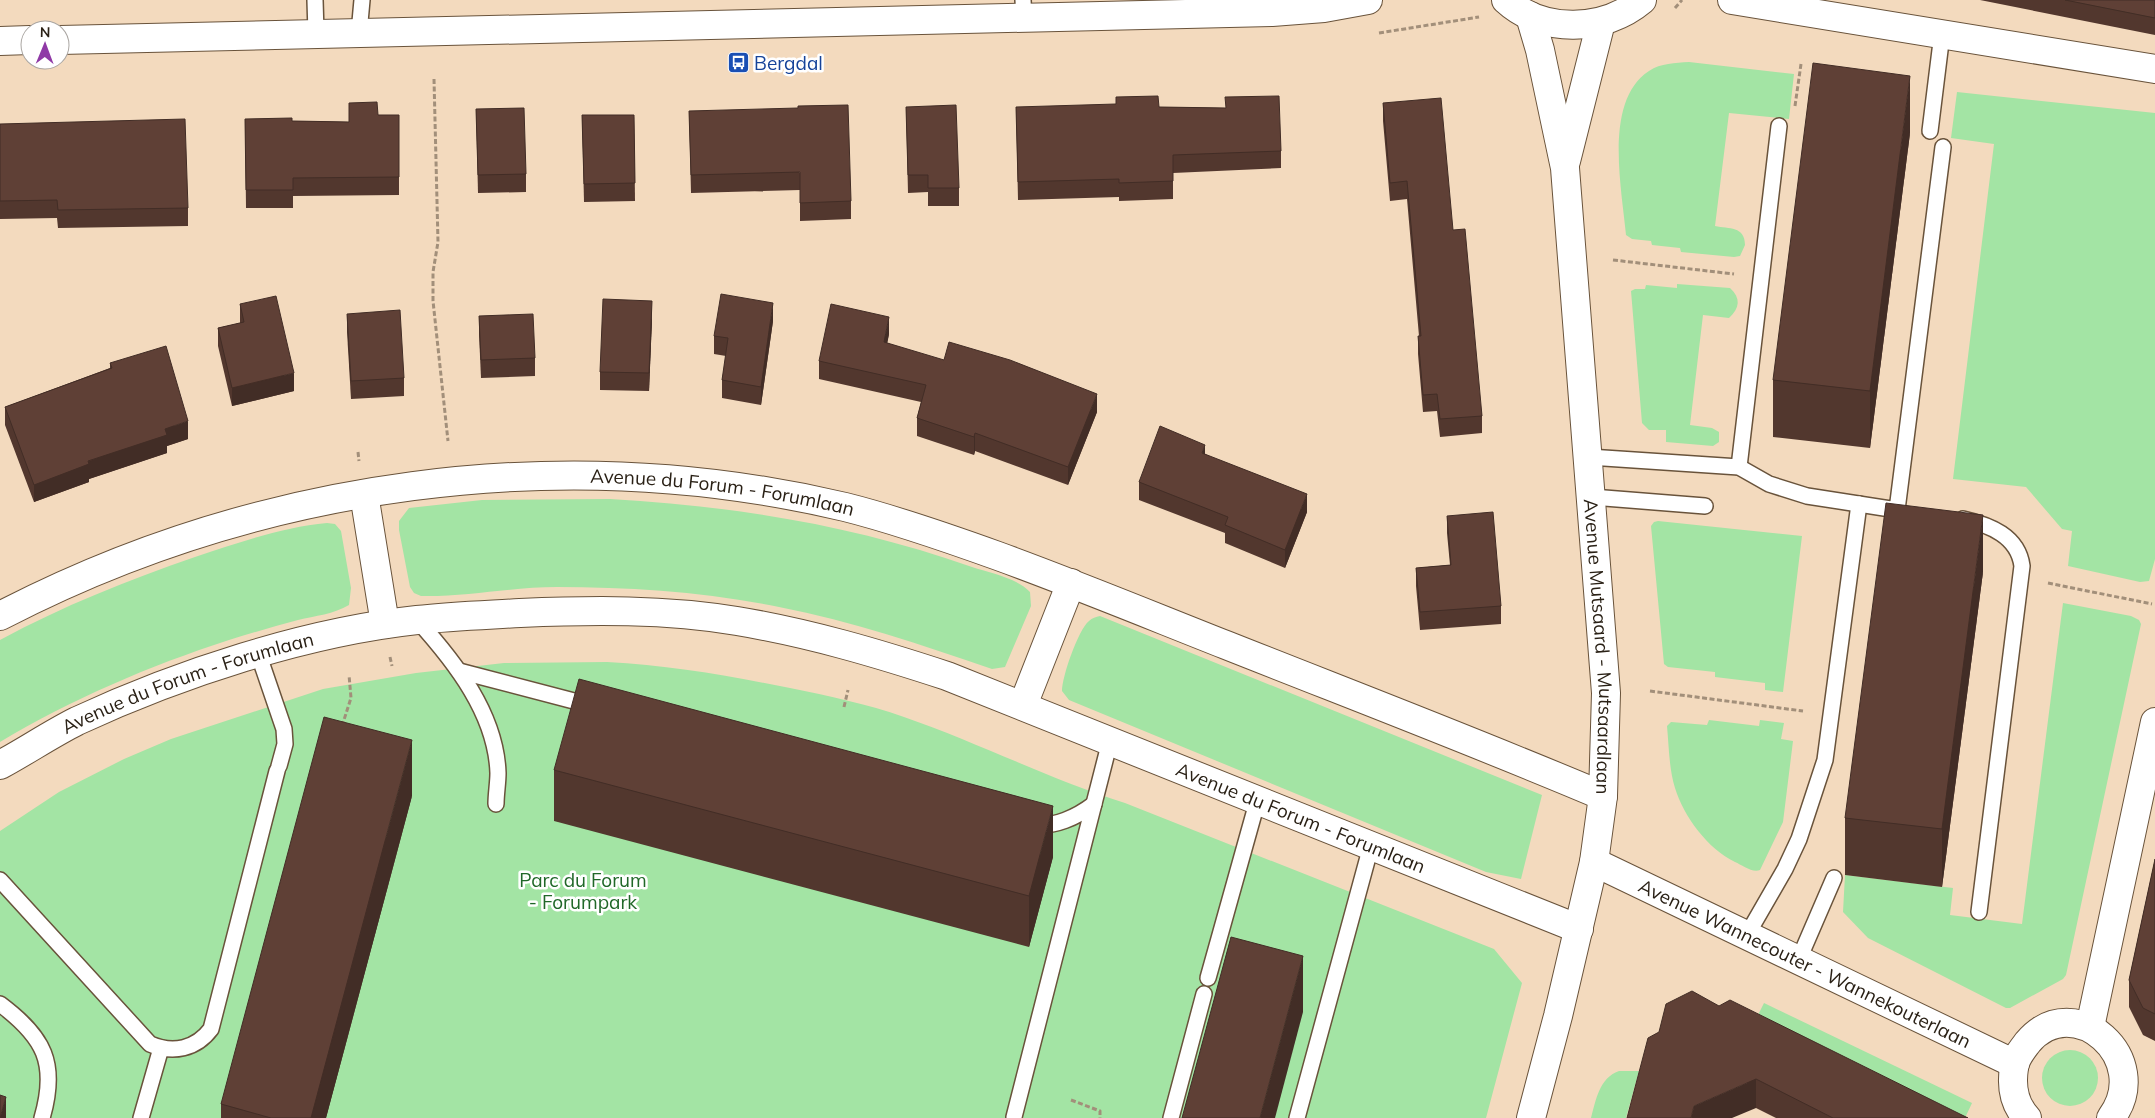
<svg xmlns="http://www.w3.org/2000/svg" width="2155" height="1118" viewBox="0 0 2155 1118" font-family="Mulish,sans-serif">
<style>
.green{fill:#a3e4a4}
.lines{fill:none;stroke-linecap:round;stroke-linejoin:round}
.lane-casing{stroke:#69533b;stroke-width:18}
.street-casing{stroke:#69533b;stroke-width:30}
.secondary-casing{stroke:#69533b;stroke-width:30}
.path{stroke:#a28f7a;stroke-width:3;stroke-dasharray:5 2.5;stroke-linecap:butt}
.lane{stroke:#fff;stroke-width:15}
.street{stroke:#fff;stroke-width:28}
.secondary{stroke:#fff;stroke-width:28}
.wall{fill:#52372e}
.shaded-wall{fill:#422d26}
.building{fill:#5f4036;stroke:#422d26}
.labels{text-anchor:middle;stroke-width:5;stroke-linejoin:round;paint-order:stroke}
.transit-label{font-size:19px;fill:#164399;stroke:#fff;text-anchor:start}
.street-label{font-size:19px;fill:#2a2116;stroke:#fff}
.park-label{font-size:19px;fill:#206828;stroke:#fff}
</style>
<rect width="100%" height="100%" fill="#f3dabe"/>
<g class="green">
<path d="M 1689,62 L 1794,74 L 1789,119 L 1729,113 L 1715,226 C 1729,229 1745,226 1745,245 L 1740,256 L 1734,257 L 1681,252 L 1680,248 L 1652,245 L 1651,241 L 1632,239 L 1626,235 C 1622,189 1603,101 1649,71 C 1661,63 1675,63 1689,62 Z"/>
<polygon points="1957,92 2155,113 2155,559 2149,581 2140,582 2068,566 2072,531 2062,529 2026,487 1953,479 1994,144 1951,138"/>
<path d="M 1677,284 L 1730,288 C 1741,298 1740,308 1729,318 L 1703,315 L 1690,425 L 1712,428 L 1719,432 L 1719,442 L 1713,446 L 1666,442 L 1666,430 L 1649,430 L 1642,423 L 1631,291 L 1635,289 L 1645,289 L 1646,285 L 1677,288 Z"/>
<path d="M 610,499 C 734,506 854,525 972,567 C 990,573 1017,578 1030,592 L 1031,606 L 1005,667 L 992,669 C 922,645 852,621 779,607 C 706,592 631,587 557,587 C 512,587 466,597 421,596 L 414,593 L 410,587 L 399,530 L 399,521 L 409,508 L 482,500 Z"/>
<polygon points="1658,521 1802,536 1783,692 1765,690 1765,683 1715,677 1715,672 1668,667 1664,664 1651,526 1654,522"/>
<path d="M 327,523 L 335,524 L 341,531 L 351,588 L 349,605 C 334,614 315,616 298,620 C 275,626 252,633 229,640 C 149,666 72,699 0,742 L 0,640 C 63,606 128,580 195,557 C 237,543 283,527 327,523 Z"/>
<polygon points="2063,603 2131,616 2139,620 2141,624 2066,975 2063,979 2010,1008 2006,1008 1868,938 1843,912 1845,875 1953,888 1950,915 2022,924"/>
<path d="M 1100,616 L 1542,795 L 1521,879 L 1486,872 L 1069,700 L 1062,691 C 1062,677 1078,630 1089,621 C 1092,618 1096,617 1100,616 Z"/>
<path d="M 607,662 C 669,665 730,676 790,688 C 829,696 867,704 904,717 C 979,743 1049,779 1125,803 L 1494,949 L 1522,983 L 1486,1118 L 0,1118 L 0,831 L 59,792 L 124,759 L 171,739 L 323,689 L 416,673 L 504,663 Z"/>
<path d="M 1709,720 L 1759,726 L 1760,720 L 1784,723 L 1781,739 L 1793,741 L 1783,822 L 1760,870 C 1752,873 1742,865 1735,862 C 1708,849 1684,817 1675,788 C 1669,769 1669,747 1667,726 L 1671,722 L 1707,725 Z"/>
<polygon points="1764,1003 1972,1103 1965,1118 1757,1017"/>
<circle cx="2070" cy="1078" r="28"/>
<path d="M 1619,1071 L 1639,1071 L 1626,1118 L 1591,1118 C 1596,1100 1599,1078 1619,1071 Z"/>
</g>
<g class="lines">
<defs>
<g id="lane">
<polyline points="315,0 316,33"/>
<polyline points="1023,0 1024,18"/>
<polyline points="359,33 362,0"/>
<polyline points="1930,131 1942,34"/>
<polyline points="1589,457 1739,467 1769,484 1807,496 1897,510 1943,147"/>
<polyline points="1739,467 1779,126"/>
<polyline points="1592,497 1705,506"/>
<path d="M 1963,519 C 1990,525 2018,536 2022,566 L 1979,912"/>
<path d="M 417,620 C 455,662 496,714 498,773 C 498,783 496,794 496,804"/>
<polyline points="258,653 284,729 285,744 279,766"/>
<polyline points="459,671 593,706"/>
<path d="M 1033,824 C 1054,828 1077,817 1094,804"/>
<path d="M 0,880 L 150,1044 C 173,1054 196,1049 211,1029 L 277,771"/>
<polyline points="1747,935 1785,869 1799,839 1825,760 1859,504"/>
<polyline points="1799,959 1834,878"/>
<polyline points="1208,978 1258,799"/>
<path d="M 0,1004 C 44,1037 58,1063 42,1118"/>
<polyline points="1014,1117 1110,741"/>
<polyline points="141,1118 161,1048"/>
<polyline points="1171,1118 1204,994"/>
<polyline points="1297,1118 1371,846"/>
</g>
<g id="street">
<polyline points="1732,0 2155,69"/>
<polyline points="364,494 385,624"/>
<path id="s1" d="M 0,616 C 258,482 561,440 845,507 C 897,520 948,538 998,556 C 1075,584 1150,615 1226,645 C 1352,695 1478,743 1603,796"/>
<polyline points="1023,705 1071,583"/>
<path id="s2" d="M 0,765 C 26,751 51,734 77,721 C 178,674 306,632 417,620 C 451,616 486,615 520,613 C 592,610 665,609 737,621 C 809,633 877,653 947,676 L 1579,929"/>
<path id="s3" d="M 1594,862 L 2015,1064"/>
<polyline points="2090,1027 2155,722"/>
<path d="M 2027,1118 C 2014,1104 2011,1087 2014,1068 C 2015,1058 2022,1050 2028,1042 C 2074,988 2155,1059 2111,1118"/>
</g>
<g id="secondary">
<path d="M 1506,0 C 1543,34 1604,32 1642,0"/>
<path id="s4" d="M 1530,16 L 1540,50 L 1565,168 L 1606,693 L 1603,796 L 1594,862 L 1558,1016 L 1531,1118"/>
<polyline points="60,40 1272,12 1324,8 1368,0"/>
<polyline points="0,41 30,40"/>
<polyline points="1566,161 1601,22"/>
</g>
</defs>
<use href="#lane" class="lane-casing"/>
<use href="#street" class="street-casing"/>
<use href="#secondary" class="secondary-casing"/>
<g class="path">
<polyline points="1675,8 1682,0"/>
<polyline points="1379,33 1479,17"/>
<polyline points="434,79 438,242 433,272 433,301 448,441"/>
<polyline points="1795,106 1801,64"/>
<polyline points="1613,260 1734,274"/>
<polyline points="358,452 359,461"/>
<polyline points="2048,583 2152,604"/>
<polyline points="390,657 392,666"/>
<polyline points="1650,691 1803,711"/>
<polyline points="844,707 848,690"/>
<polyline points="342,726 351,698 349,675"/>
<polyline points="1071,1100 1100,1111 1100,1118"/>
</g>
<use href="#lane" class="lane"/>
<use href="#street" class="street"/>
<use href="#secondary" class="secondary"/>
</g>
<g class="wall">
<polygon points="1980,0 2155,0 2155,35"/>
<polygon points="349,103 378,115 399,115 399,195 293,196 293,208 246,208 245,119 292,121 349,122"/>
<polygon points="1383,103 1453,230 1482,416 1482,433 1440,437 1437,411 1423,412 1418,354 1418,336 1419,336 1407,199 1390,201 1383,121"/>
<polygon points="906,107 959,188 959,206 928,206 928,192 908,193"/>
<polygon points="1016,107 1159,107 1225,108 1281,151 1281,168 1173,173 1173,199 1119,201 1119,197 1018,200"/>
<polygon points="476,109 526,174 526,192 478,193"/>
<polygon points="689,111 851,201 851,219 800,221 800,190 691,193"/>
<polygon points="582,115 634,115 635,201 584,202"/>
<polygon points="0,124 188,208 188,226 58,228 57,218 0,219"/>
<polygon points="1910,133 1870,448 1773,437 1773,380"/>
<polygon points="240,304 294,391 232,406 218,346 218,328 240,323"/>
<polygon points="347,314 404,378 404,396 351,399 347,332"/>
<polygon points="479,316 535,358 535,376 481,378 479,334"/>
<polygon points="652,319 649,391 600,390 600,372"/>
<polygon points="773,321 761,405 722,398 722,380 726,356 714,354 714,336"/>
<polygon points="889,334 887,343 1097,412 1068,485 975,451 974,455 917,436 917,418 921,402 819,379 819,361"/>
<polygon points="110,363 188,439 167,446 167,453 89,479 89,482 34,502 5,425 5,407 110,368"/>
<polygon points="1205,454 1307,512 1285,568 1225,543 1225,533 1139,500 1139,482"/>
<polygon points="1447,516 1501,606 1501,624 1420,630 1416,586 1416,568 1450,565 1447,533"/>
<polygon points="1983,572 1942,887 1845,875 1845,818"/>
<polygon points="554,770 1053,857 1029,947 554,821"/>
<polygon points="412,796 326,1118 221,1118 221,1104"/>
<polygon points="2155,859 2155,1041 2143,1035 2129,1007 2129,980"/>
<polygon points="1719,1006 1968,1118 1776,1118 1756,1108"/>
</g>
<g class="shaded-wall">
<polygon points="1910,76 1910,133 1870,448 1870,391"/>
<polygon points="652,301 652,319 649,391 649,373"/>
<polygon points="773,303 773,321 761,405 761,387"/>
<polygon points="889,317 889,334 884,360 884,342"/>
<polygon points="294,373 294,391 232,406 232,388"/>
<polygon points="1097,394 1097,412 1068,485 1068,467"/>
<polygon points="188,421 188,439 167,446 167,453 89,479 89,482 34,502 34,485 165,429"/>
<polygon points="975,433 975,451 974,455 974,437"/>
<polygon points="1205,445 1205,463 1202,453"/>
<polygon points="1307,494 1307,512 1285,568 1285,550"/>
<polygon points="1983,515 1983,572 1942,887 1942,829"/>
<polygon points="412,740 412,796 326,1118 311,1118"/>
<polygon points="1053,806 1053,857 1029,947 1029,896"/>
<polygon points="1303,956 1303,1012 1275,1118 1260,1118"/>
<polygon points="1756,1079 1756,1108 1732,1118 1691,1118 1694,1106"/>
<polygon points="6,1097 6,1118 0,1118"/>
</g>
<g class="building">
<polygon points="2065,0 2155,0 2155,18"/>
<polygon points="1813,63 1910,76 1870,391 1773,380"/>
<polygon points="1158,96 1159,107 1226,108 1225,97 1279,96 1281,151 1173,155 1173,181 1119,183 1119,179 1018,182 1016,107 1116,104 1116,97"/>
<polygon points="1441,98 1453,230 1465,229 1482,416 1440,419 1437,394 1423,395 1418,336 1421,336 1407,181 1390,183 1383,103"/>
<polygon points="377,102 378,115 399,115 399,177 293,178 293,190 246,190 245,119 292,118 292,121 349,122 349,103"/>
<polygon points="848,105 851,201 800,203 800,172 691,175 689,111 798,108 798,106"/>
<polygon points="956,105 959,188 928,188 928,175 908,175 906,107"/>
<polygon points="524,108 526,174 478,175 476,109"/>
<polygon points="582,115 634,115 635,183 584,184"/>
<polygon points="185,119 188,208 58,210 57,200 0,201 0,124"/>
<polygon points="721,294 773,303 761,387 722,380 728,338 714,336"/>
<polygon points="276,296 294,373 232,388 218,328 244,322 240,304"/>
<polygon points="603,299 652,301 649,373 600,372"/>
<polygon points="831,304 889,317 884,342 944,360 949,342 1010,360 1097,394 1068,467 975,433 974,437 917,418 926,385 819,361"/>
<polygon points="400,310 404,378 351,381 347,314"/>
<polygon points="533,314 535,358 481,360 479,316"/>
<polygon points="166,346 188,421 165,429 167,435 88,461 89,464 34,485 5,407 112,368 110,363"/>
<polygon points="1160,426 1205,445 1202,453 1307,494 1285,550 1225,525 1228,517 1139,482"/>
<polygon points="1886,503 1983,515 1942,829 1845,818"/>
<polygon points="1493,512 1501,606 1420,612 1416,568 1451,565 1447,516"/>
<polygon points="579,679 1053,806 1029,896 554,770"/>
<polygon points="324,717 412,740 311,1118 271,1118 221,1104"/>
<polygon points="2155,859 2155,1014 2143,1008 2129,980"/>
<polygon points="1231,937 1303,956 1260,1118 1182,1118"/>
<polygon points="1692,991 1719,1006 1730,1000 1968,1118 1833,1118 1756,1079 1694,1106 1691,1118 1627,1118 1648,1038 1659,1032 1666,1004"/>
<polygon points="0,1095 6,1097 0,1118"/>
</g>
<defs>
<symbol id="bus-square" viewBox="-11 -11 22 22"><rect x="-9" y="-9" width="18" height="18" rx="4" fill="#1a4fb4" stroke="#fff"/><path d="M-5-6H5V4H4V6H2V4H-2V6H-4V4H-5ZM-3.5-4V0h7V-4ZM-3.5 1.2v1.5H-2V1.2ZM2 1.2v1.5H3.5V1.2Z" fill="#fff"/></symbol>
</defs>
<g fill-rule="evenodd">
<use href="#bus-square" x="726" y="50" width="25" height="25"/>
</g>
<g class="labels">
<g class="transit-label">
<text x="754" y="70">Bergdal</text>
</g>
<g class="street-label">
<text dy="7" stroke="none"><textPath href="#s1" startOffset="746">Avenue du Forum - Forumlaan</textPath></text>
<text dy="7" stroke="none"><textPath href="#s4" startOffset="636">Avenue Mutsaard - Mutsaardlaan</textPath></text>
<text dy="7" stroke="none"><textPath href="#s2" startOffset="206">Avenue du Forum - Forumlaan</textPath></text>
<text dy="7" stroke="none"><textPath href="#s2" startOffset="1364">Avenue du Forum - Forumlaan</textPath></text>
<text dy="7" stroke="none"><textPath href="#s3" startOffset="234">Avenue Wannecouter - Wannekouterlaan</textPath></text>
</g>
<g class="park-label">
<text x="583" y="887">Parc du Forum<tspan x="583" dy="22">- Forumpark</tspan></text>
</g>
</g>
<g transform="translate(45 45) rotate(1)"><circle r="24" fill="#ffffff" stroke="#aaa6a2"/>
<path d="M0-4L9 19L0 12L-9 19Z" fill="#8f39a6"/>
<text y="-8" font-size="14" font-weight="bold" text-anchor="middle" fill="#2a2116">N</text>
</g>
</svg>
